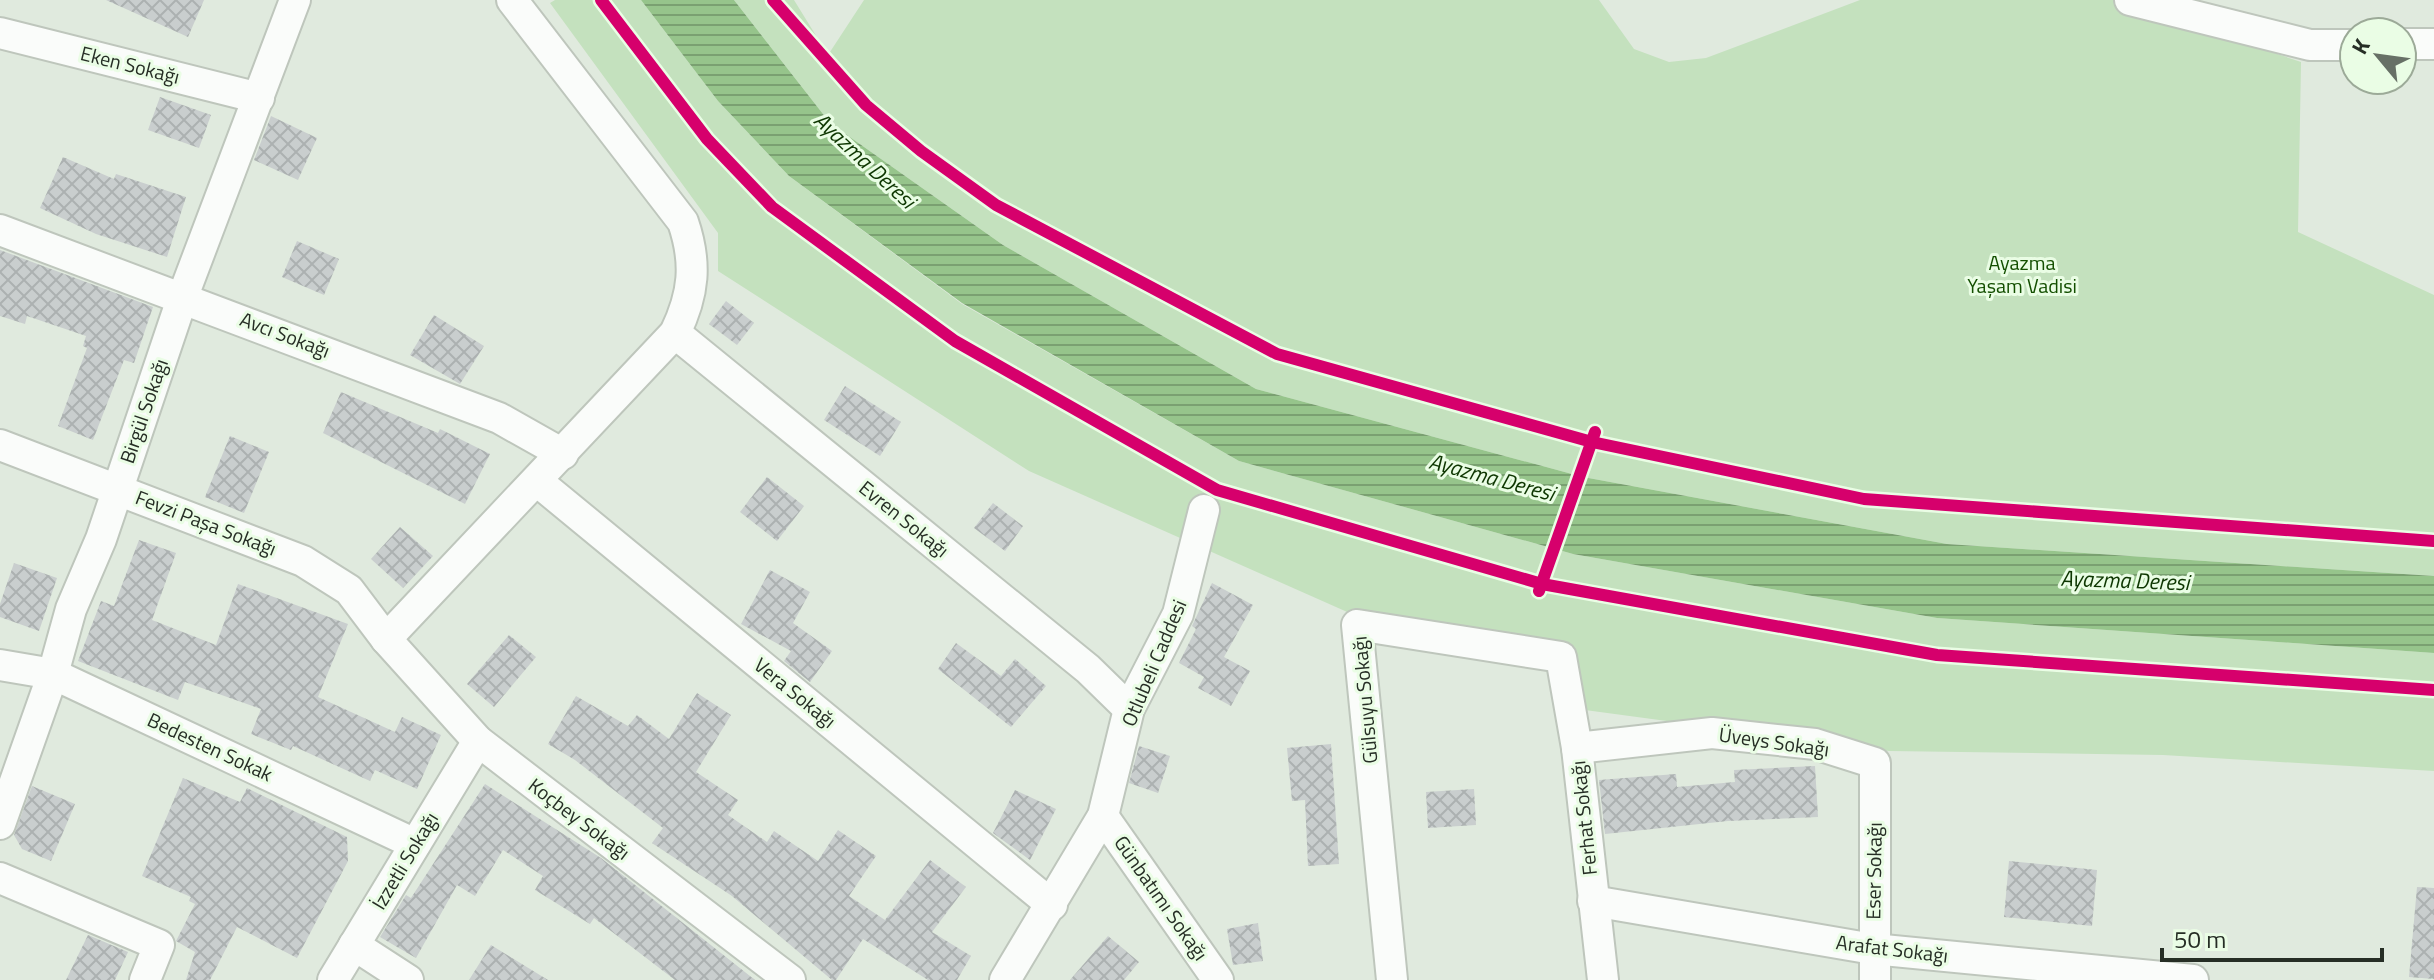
<svg xmlns="http://www.w3.org/2000/svg" width="2434" height="980" viewBox="0 0 2434 980" font-family="'Titillium Web',sans-serif">
<style>
.park{fill:#c4e1be}
.water{fill:url(#water-rules)}
.building{fill:url(#building-cross-hatch)}
.lines{fill:none;stroke-linecap:round;stroke-linejoin:round}
.minor-casing{stroke:#bec6bc;stroke-width:34}
.minor{stroke:#fafcfa;stroke-width:30}
.cycleway-casing{stroke:#eafde5;stroke-width:17}
.cycleway{stroke:#d6006c;stroke-width:12}
.labels{text-anchor:middle;stroke-width:6;stroke-linejoin:round;paint-order:stroke}
.street-label{font-size:20px;fill:#262e25;stroke:#eafde5}
.park-label{font-size:20px;fill:#134f00;stroke:#eafde5}
.water-label{font-size:22px;font-style:italic;fill:#0e3702;stroke:#eafde5}
</style>
<defs>
<pattern id="water-rules" width="6" height="5" patternUnits="userSpaceOnUse" patternTransform="scale(2)"><rect width="6" height="5" fill="#96c48b"/><path d="M0 2.5h6" fill="none" stroke="#7aa071"/></pattern>
<pattern id="building-cross-hatch" width="8" height="8" patternUnits="userSpaceOnUse" patternTransform="scale(2)"><rect width="8" height="8" fill="#c9cece"/><path d="M0 0l8 8M0 8l8-8" fill="none" stroke="#acb1b1"/></pattern>
</defs>
<rect width="100%" height="100%" fill="#e0eade"/>
<g class="park">
<polygon points="555,0 641,0 718,101 789,176 962,304 1239,461 1573,554 1937,618 2434,653 2434,771 2163,755 1889,751 1585,710 1573,651 1354,615 1029,471 718,271 718,233 550,3"/>
<polygon points="734,0 794,0 828,55 864,0 1599,0 1634,49 1669,62 1706,58 1860,0 2117,0 2301,62 2298,232 2434,295 2434,576 1947,544 1583,477 1256,389 1003,245 830,123"/>
</g>
<polygon class="water" points="641,0 734,0 830,123 1003,245 1256,389 1583,477 1947,544 2434,576 2434,653 1937,618 1573,554 1239,461 962,303 789,176 718,101"/>
<g class="building">
<polygon points="106,0 204,0 188,37"/>
<polygon points="160,97 211,115 199,148 148,130"/>
<polygon points="271,116 317,138 298,180 254,160"/>
<polygon points="63,157 114,179 116,174 186,197 167,257 96,234 40,208"/>
<polygon points="297,241 339,259 324,295 282,277"/>
<polygon points="0,250 153,307 134,363 124,360 93,440 58,426 87,348 83,346 86,336 27,316 25,324 0,316"/>
<polygon points="726,301 754,323 737,345 709,324"/>
<polygon points="434,315 484,346 460,384 410,355"/>
<polygon points="845,386 901,422 880,456 824,420"/>
<polygon points="341,392 438,433 440,429 490,454 465,504 323,433"/>
<polygon points="230,436 269,452 244,513 205,497"/>
<polygon points="767,477 804,506 777,541 740,512"/>
<polygon points="993,503 1023,526 1005,551 974,528"/>
<polygon points="400,527 433,556 403,588 371,559"/>
<polygon points="139,540 176,553 152,620 216,645 238,584 348,624 318,697 395,732 402,717 441,735 417,789 375,770 370,781 293,746 291,750 251,734 261,709 185,682 178,700 78,661 101,601 114,606"/>
<polygon points="14,563 57,578 39,631 0,617 0,604"/>
<polygon points="770,570 810,592 793,623 832,651 810,682 784,661 791,651 741,624"/>
<polygon points="1212,583 1253,605 1224,657 1250,671 1231,706 1198,688 1204,677 1179,663 1196,629 1192,626"/>
<polygon points="509,635 536,657 494,707 467,684"/>
<polygon points="956,643 1001,676 1015,659 1046,686 1011,727 938,669"/>
<polygon points="697,693 731,715 696,772 738,800 728,815 767,842 774,831 818,861 838,830 876,856 849,896 885,920 930,860 966,887 932,932 971,956 957,980 928,980 863,939 836,980 832,980 732,896 652,843 663,828 575,760 548,744 576,696 628,726 637,715 669,739"/>
<polygon points="1331,744 1339,864 1308,866 1305,800 1292,801 1287,748"/>
<polygon points="1139,746 1170,756 1158,793 1129,783"/>
<polygon points="1815,766 1818,817 1728,821 1605,834 1599,780 1676,774 1677,787 1735,782 1734,770"/>
<polygon points="183,778 240,802 247,788 347,837 348,861 297,958 237,927 210,980 186,980 195,952 176,941 195,904 189,901 191,897 142,876"/>
<polygon points="485,784 601,858 755,980 675,980 594,918 590,924 535,890 543,876 503,850 475,896 457,885 416,958 380,937 406,895 411,898"/>
<polygon points="32,786 75,804 51,861 22,849 14,835"/>
<polygon points="1474,789 1476,825 1428,828 1426,792"/>
<polygon points="1015,790 1056,809 1030,860 993,833"/>
<polygon points="2009,861 2097,870 2092,926 2004,917"/>
<polygon points="2417,887 2434,888 2434,979 2409,977"/>
<polygon points="1258,923 1263,961 1233,965 1227,929"/>
<polygon points="88,935 128,952 115,980 66,980"/>
<polygon points="1108,936 1139,962 1124,980 1070,980"/>
<polygon points="491,945 548,980 469,980"/>
</g>
<g class="lines">
<defs>
<g id="minor">
<polyline points="2130,0 2310,45 2354,45"/>
<polyline points="0,33 259,98"/>
<polyline points="2402,44 2434,44"/>
<polyline points="0,230 499,418 563,454"/>
<polyline points="675,333 1088,669 1129,709"/>
<polyline points="0,445 303,561 349,590 386,639 478,741 790,980"/>
<polyline points="537,481 1052,905"/>
<path d="M 386,639 L 675,333 C 694,294 697,263 683,222 L 512,0"/>
<polyline points="0,665 53,674 415,844"/>
<polyline points="1577,748 1712,733 1815,744 1875,763 1875,980"/>
<polyline points="1103,816 1218,980"/>
<polyline points="0,824 53,674 71,609 101,539 183,296 295,0"/>
<polyline points="0,878 159,945 145,980"/>
<polyline points="1593,901 1873,949 2193,980"/>
<polyline points="354,945 408,980"/>
<polyline points="333,980 478,741"/>
<polyline points="1005,980 1103,816 1129,709 1178,614 1204,510"/>
<polyline points="1392,980 1357,625 1561,657 1577,748 1603,980"/>
</g>
</defs>
<use href="#minor" class="minor-casing"/>
<use href="#minor" class="minor"/>
<defs>
<g id="cycleway">
<polyline points="601,0 707,139 772,207 955,341 1217,490 1542,584 1937,655 2434,690"/>
<polyline points="773,0 866,105 921,151 996,205 1277,354 1592,442 1864,499 2434,541"/>
<polyline points="1539,591 1595,432"/>
</g>
</defs>
<use href="#cycleway" class="cycleway-casing"/>
<use href="#cycleway" class="cycleway"/>
</g>
<g class="labels">
<g class="street-label">
<text transform="translate(130 65) rotate(14)" y="7">Eken Sokağı</text>
<text transform="translate(285 335) rotate(21)" y="7">Avcı Sokağı</text>
<text transform="translate(144 411) rotate(-71)" y="7">Birgül Sokağı</text>
<text transform="translate(904 519) rotate(39)" y="7">Evren Sokağı</text>
<text transform="translate(206 523) rotate(21)" y="7">Fevzi Paşa Sokağı</text>
<text transform="translate(1154 663) rotate(-67)" y="7">Otlubeli Caddesi</text>
<text transform="translate(795 693) rotate(39)" y="7">Vera Sokağı</text>
<text transform="translate(1365 700) rotate(-95)" y="7">Gülsuyu Sokağı</text>
<text transform="translate(1774 742) rotate(8)" y="7">Üveys Sokağı</text>
<text transform="translate(210 747) rotate(25)" y="7">Bedesten Sokak</text>
<text transform="translate(1584 818) rotate(-96)" y="7">Ferhat Sokağı</text>
<text transform="translate(579 819) rotate(37)" y="7">Koçbey Sokağı</text>
<text transform="translate(405 861) rotate(-59)" y="7">İzzetli Sokağı</text>
<text transform="translate(1874 871) rotate(-89)" y="7">Eser Sokağı</text>
<text transform="translate(1161 898) rotate(55)" y="7">Günbatımı Sokağı</text>
<text transform="translate(1892 949) rotate(7)" y="7">Arafat Sokağı</text>
</g>
<g class="park-label">
<text x="2022" y="270">Ayazma<tspan x="2022" dy="23">Yaşam Vadisi</tspan></text>
</g>
<g class="water-label">
<text transform="translate(865 160) rotate(43)" y="8">Ayazma Deresi</text>
<text transform="translate(1492 477) rotate(15)" y="8">Ayazma Deresi</text>
<text transform="translate(2125 580) rotate(2)" y="8">Ayazma Deresi</text>
</g>
</g>
<g transform="translate(2378 56) rotate(299)"><circle r="38" fill="#eafde5" stroke="#9caa98" stroke-width="2"/>
<path d="M0-6L14 30L0 20L-14 30Z" fill="#677066"/>
<text y="-12" font-size="22" font-weight="bold" text-anchor="middle" fill="#262e25">K</text>
</g>
<path d="M2162 948v12h220v-12" fill="none" stroke="#262e25" stroke-width="4"/>
<text x="2174" y="948" font-size="24" fill="#262e25" stroke="#eafde5" stroke-width="6" paint-order="stroke">50 m</text>
</svg>
